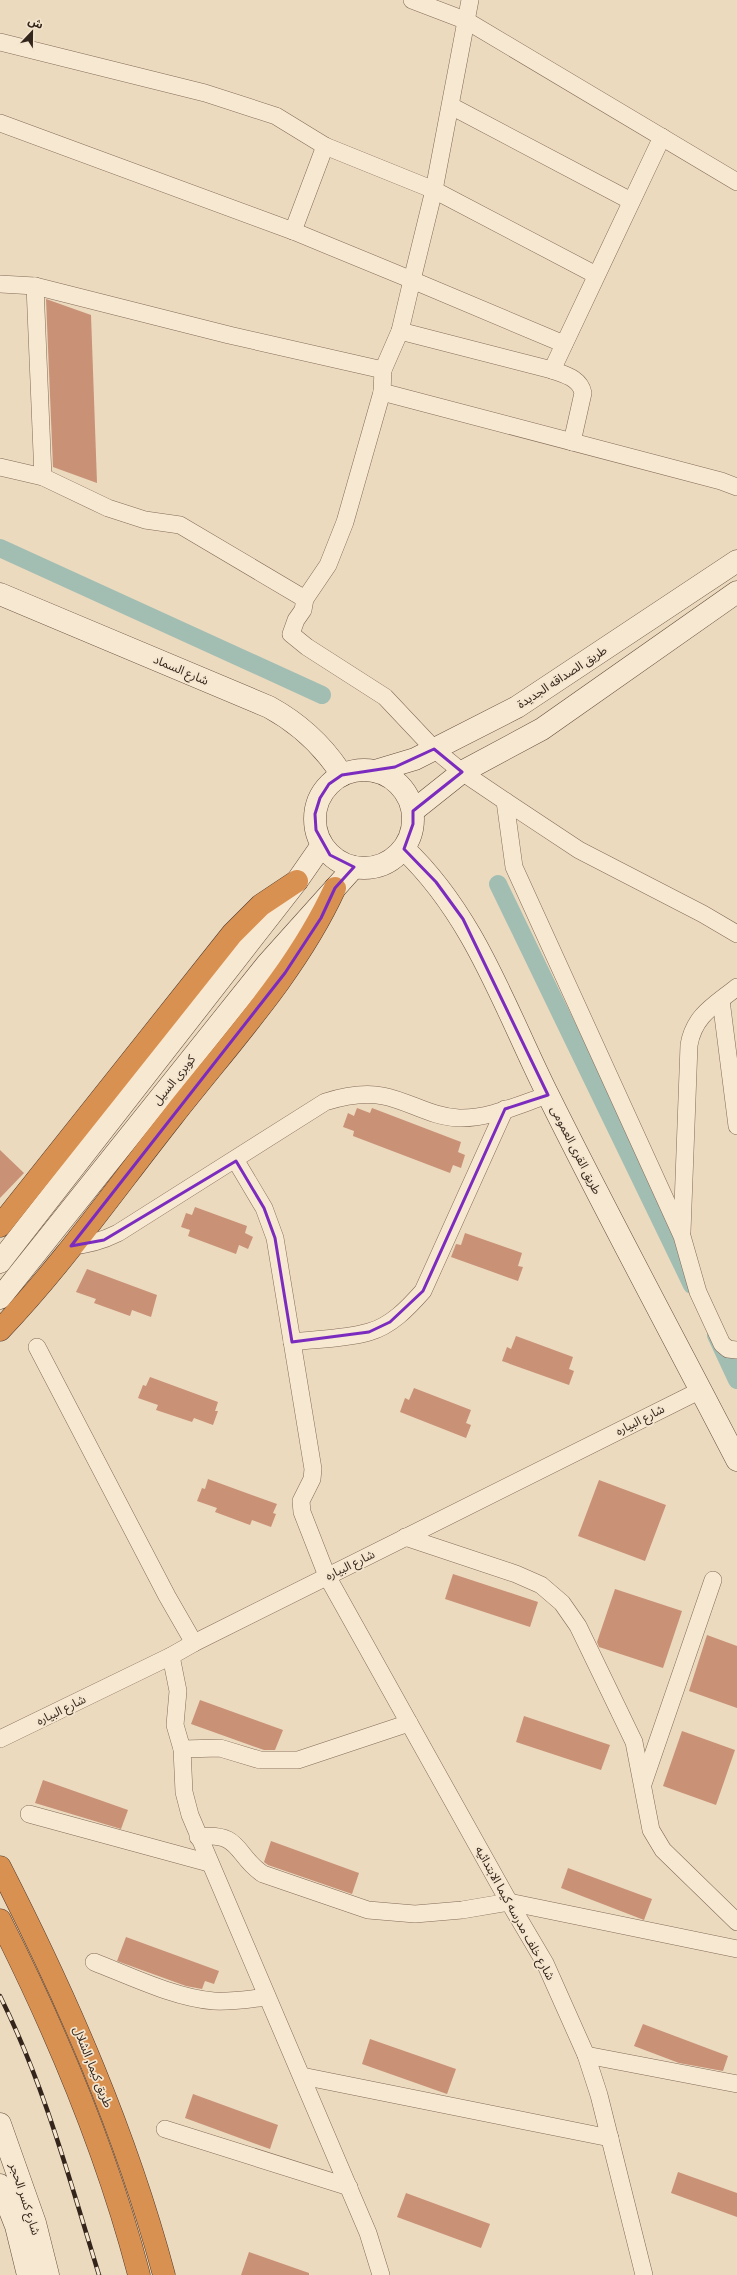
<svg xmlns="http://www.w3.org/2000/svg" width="737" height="2275" viewBox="0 0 737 2275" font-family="Merriweather,'Noto Sans Arabic',serif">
<rect width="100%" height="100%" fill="#ecdabf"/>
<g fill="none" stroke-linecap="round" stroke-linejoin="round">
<g stroke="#a2beb3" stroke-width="18">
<path d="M0,548L322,695"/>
<path d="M498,884L692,1285"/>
<path d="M716,1335L737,1380"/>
</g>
</g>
<g fill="#c99176">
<path d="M46,299L91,315L97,483L53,467Z"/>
<path d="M357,1108L370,1113L372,1108L461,1142L458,1152L465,1155L461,1168L453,1165L450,1173L353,1136L354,1131L343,1127L348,1113L354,1116Z"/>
<path d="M0,1150L24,1173L0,1198Z"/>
<path d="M195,1207L247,1226L245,1233L253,1237L248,1249L239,1245L236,1254L188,1236L190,1230L181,1227L186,1213L192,1215Z"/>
<path d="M465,1233L522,1253L518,1266L523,1267L518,1281L451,1257L456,1244L461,1245Z"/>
<path d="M87,1269L157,1295L151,1317L132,1310L130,1316L94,1303L96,1299L76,1292Z"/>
<path d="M516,1336L573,1357L569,1369L574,1371L569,1385L502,1361L507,1347L511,1349Z"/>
<path d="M150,1377L218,1402L215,1411H218L213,1425L194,1418L192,1422L156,1410L158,1405L138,1398L143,1385L146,1386Z"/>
<path d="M414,1388L471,1410L466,1423L471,1425L466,1438L400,1412L405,1398L409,1400Z"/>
<path d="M208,1479L277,1504L273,1513L276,1514L271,1527L252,1520L250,1525L215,1512L217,1508L197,1501L202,1488L205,1489Z"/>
<path d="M599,1480L666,1505L645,1561L578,1536Z"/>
<path d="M453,1574L538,1602L530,1627L445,1599Z"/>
<path d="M615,1589L682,1611L663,1668L599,1647L597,1642Z"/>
<path d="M707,1635L737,1646V1708L689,1691Z"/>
<path d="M200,1700L283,1730L275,1750H264L191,1724Z"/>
<path d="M524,1716L610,1745L601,1770L516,1742Z"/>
<path d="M682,1731L735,1750L716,1805L663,1786Z"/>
<path d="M43,1780L128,1810L121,1829L35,1803Z"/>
<path d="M271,1841L359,1873L352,1894L268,1865L264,1862Z"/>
<path d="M568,1868L652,1899L644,1920L561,1888Z"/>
<path d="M126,1937L219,1971L214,1984L205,1981L202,1989L186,1986L117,1961Z"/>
<path d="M643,2024L728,2056L723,2071L679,2063L634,2046Z"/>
<path d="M370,2039L456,2069L447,2094L362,2064Z"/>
<path d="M193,2094L278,2125L270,2149L185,2118Z"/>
<path d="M678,2172L737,2193V2217L671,2193Z"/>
<path d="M406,2193L490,2224L481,2248L397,2217Z"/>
<path d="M249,2252L309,2273V2275H241Z"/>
</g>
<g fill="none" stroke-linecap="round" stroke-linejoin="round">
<defs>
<g id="street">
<path d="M412,0L467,21L737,182"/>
<path d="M0,42L205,93L276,116L325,146L434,190L596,275"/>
<path d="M451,106L631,201"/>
<path d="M0,123L293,231L412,280L434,190L470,0"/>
<path d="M293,231L325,146"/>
<path d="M0,284L35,286L229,335L383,370"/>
<path d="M35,286L43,477"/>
<path d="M400,331L552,370C565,375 580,378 583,393L572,442"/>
<path d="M564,344L412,280L400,331L383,370L382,392L345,522L328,565L305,599L303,610L296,620L291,634L307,647L385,697L434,749L462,772L505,801L579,850L703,914L737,934"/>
<path d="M552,370L662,137"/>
<path d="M382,392L721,481L737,487"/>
<path d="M0,467L43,477L108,508L145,520L180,525L305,599"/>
<path d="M505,801L514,867L682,1236L698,1292L722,1344L728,1349L737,1350"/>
<path d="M721,1000L737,1126"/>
<path d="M236,1161L264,1208L275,1238L313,1469L312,1479L301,1501L302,1512L327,1576L509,1902L545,1963L586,2055L599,2095L644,2275"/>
<path d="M682,1232L689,1045C694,1015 715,1005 737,987"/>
<path d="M71,1246C89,1245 102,1241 118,1233L325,1102C344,1096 363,1092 383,1096C409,1101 431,1117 459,1118C489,1119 520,1104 548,1095"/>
<path d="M292,1342C317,1339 345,1339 369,1332C391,1326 408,1308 423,1291L505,1109"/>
<path d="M37,1347L167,1596L194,1643"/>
<path d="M405,1537L516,1574L541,1585L562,1603L578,1626L634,1742L651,1830L663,1850L737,1922"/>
<path d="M171,1656L178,1691L175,1725L182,1749L184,1792L190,1815L368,2233L381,2275"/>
<path d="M0,1739L171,1656L194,1643L701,1390"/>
<path d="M182,1749L220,1748L260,1760H298L409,1723"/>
<path d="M643,1784L713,1580"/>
<path d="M29,1814L209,1863"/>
<path d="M198,1837C242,1831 235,1856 263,1874L368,1910L415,1914L462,1910L509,1902L737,1949"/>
<path d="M94,1962C130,1976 175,1998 214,2001C232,2002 249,1999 267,1997"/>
<path d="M586,2055L737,2084"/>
<path d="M302,2076L610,2138"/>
<path d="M165,2129L349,2187"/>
</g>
<g id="secondary">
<path d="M0,594L269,707C300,724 323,745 342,775"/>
<circle cx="364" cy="819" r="49"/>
<path d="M375,771L415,759L517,707L737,561"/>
<path d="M413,811L462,772L542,729L737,592"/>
<path d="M404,849C475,916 505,1009 548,1095C609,1218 674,1338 737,1460"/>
<path d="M0,1262L297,881L322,845"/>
<path d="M0,1298L267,964L354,867"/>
<path d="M0,2124L35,2223L48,2275"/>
<path d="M0,2185L16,2226L28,2275"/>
</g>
<g id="highway">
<path d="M0,1226L232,934L261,905L297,881"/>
<path d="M0,1330C63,1264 116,1188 173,1116C230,1043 296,973 335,888"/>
<path d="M0,1867C67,1998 126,2133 164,2275"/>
<path d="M0,1920C57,2033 107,2152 139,2275"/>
</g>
</defs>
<use href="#street" stroke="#846b58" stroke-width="18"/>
<use href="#secondary" stroke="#654d3c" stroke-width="23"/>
<use href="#highway" stroke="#513a2d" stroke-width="23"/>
<use href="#street" stroke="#f7e8d2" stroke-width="17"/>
<use href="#secondary" stroke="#f7e8d2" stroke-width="22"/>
<use href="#highway" stroke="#d99151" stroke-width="22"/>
<defs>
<path id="rail" d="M0,1996C44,2084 70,2181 99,2275"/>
</defs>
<use href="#rail" stroke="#34251c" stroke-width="4.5"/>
<use href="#rail" stroke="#f4e5ce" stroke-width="3" stroke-dasharray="9" stroke-linecap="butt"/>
</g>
<path fill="none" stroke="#7b2cbf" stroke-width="3" stroke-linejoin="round" d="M434,749L462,772L413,811V824L404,849L436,882L463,919L548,1095L505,1109L423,1291L390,1322L369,1332L292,1342L275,1238L264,1208L236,1161L104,1240L71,1246L285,973L321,918L335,888L354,867L330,855L316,830L315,814L320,798L329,784L342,775L395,767Z"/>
<g text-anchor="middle" stroke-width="3.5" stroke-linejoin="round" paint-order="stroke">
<g font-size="12" fill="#34251c" stroke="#f4e5ce">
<text transform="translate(181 670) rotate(23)" y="4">شارع السماد</text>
<text transform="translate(562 677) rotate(-33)" y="4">طريق الصداقه الجديدة</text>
<text transform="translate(174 1080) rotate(-51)" y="4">كوبرى السيل</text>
<text transform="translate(576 1150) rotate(63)" y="4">طريق القرى العمومى</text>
<text transform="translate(640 1420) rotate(-27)" y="4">شارع البياره</text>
<text transform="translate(350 1565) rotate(-26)" y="4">شارع البياره</text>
<text transform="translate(61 1710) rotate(-26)" y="4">شارع البياره</text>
<text transform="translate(515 1913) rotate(61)" y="4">شارع خلف مدرسه كيما الابتدائيه</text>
<text transform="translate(93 2067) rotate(68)" y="4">طريق كيما, الشلال</text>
<text transform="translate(25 2199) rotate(72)" y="4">شارع كسر الحجر</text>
</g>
</g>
<g transform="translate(32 32) rotate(22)" stroke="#f4e5ce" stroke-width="3" paint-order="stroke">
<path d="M0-3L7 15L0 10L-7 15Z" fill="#34251c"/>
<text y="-6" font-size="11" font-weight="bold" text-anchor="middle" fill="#34251c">ش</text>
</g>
</svg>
